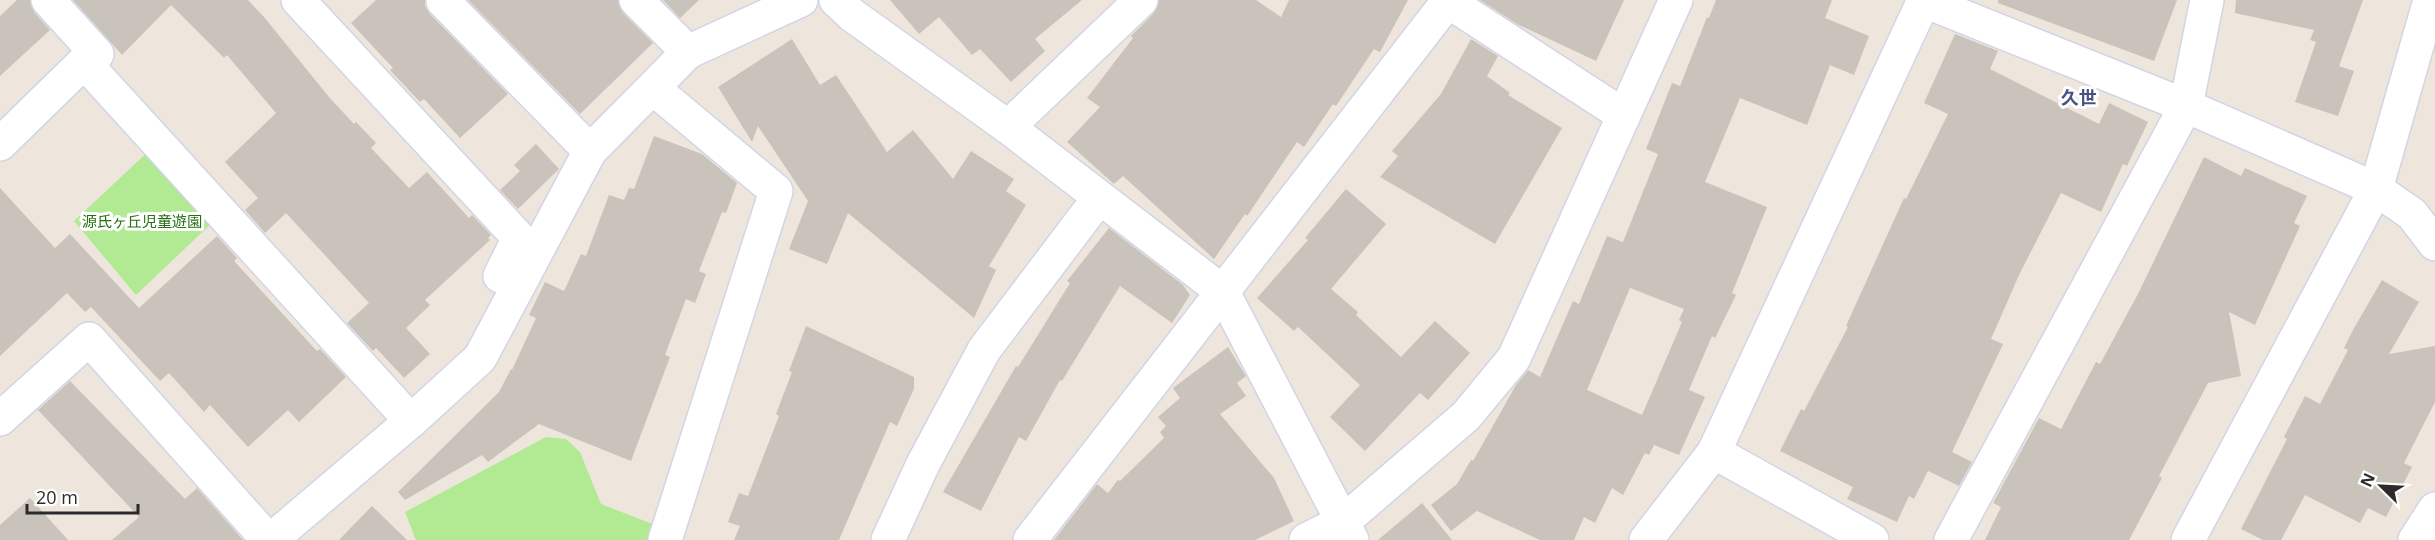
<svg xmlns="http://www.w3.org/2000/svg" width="2435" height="540" viewBox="0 0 2435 540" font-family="'Open Sans','Noto Sans JP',sans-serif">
<rect width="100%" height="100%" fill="#eee6dc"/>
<g fill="#b2e993">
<path d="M152,148L215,220L136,295L74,221Z"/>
<path d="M546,437L566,439L580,452L601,504L655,525L651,540H416L405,512Z"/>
</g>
<g fill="#c9c3bb" fill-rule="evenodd">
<path d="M17,0H30L34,12L50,30L0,76V16Z"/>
<path d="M73,0H248L264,17L329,97L354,124L356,122L376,143L371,148L409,188L427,172L469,218L472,215L491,235L488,238L490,240L425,300L430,305L406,328L430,354L404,378L376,348L373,351L347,323L369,303L286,213L265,233L245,210L258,198L225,162L276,113L227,55L224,58L171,5L122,55Z"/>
<path d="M376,0H425V6L430,14L508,94L460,138L424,99L420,102L390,70L393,68L351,23Z"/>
<path d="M468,0H618L623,13L653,43L580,114Z"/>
<path d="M663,0H699L680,18Z"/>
<path d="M890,0H1082L1035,39L1045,51L1011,82L980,49L972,55L939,17L919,34Z"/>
<path d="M1159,0H1256L1281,17L1289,0H1408L1380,52L1374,49L1336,106L1333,104L1304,147L1297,142L1247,216L1245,214L1214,259L1123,176L1114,184L1067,142L1100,107L1087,98L1133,38L1131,36L1154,13Z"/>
<path d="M1480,0H1624L1596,61L1517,24Z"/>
<path d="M1716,0H1832L1825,18L1869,36L1854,75L1830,65L1807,125L1740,98L1705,182L1767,207L1732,293L1736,295L1715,338L1712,336L1689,390L1705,397L1679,455L1654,445L1649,455L1645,453L1623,495L1612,488L1595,523L1584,517L1574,540H1540L1477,511L1451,531L1431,505L1457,484L1471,460L1473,461L1516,385L1528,370L1540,377L1573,301L1579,304L1607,236L1623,242L1658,154L1646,149L1672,83L1680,86L1707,17L1709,18ZM1630,288L1684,309L1679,320L1682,322L1642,415L1587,390Z"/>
<path d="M1998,0H2177L2154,61L1998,3Z"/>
<path d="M2236,0H2363L2339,66L2354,71L2338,116L2295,102L2316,42L2310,40L2314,30L2235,13Z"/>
<path d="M1955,34L1998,51L1990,69L2099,124L2109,103L2148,122L2127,166L2123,164L2101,212L2061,193L2019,275L1991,339L2003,344L1952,452L1972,462L1959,486L1928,471L1914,499L1909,496L1897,522L1847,499L1853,487L1780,451L1801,409L1804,411L1848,327L1846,326L1904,198L1906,199L1948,114L1924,103Z"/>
<path d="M792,39L820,85L836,75L887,152L913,130L953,179L971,151L1014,179L1006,191L1026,205L989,266L996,270L974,318L848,213L827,264L789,249L808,201L758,126L752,142L718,87Z"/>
<path d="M1471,39L1498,56L1487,76L1510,93L1508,95L1562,128L1495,244L1380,177L1398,156L1392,151L1441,94Z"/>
<path d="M654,136L702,154L737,183L726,213L722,212L699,271L706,274L695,303L686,299L665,355L670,357L631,461L539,424L488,462L482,455L405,500L398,492L499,392L511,369L512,370L536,318L529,315L545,282L564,291L581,254L586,256L609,195L624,200L629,188L634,189Z"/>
<path d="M536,144L559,169L518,209L500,190L520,171L514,165Z"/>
<path d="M2204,157L2241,176L2245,168L2307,196L2294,223L2300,226L2255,325L2229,312L2241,376L2208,383L2159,476L2162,478L2129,540H1985L2001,507L1993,503L2039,418L2061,429L2096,362L2100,364L2139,292Z"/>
<path d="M0,188L55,248L70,234L139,308L217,236L237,258L234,261L317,351L320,349L346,377L299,422L288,410L248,447L210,405L204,412L169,373L160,381L91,307L85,312L67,293L0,356Z"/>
<path d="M1346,189L1386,224L1331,289L1358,312L1356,315L1401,357L1435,321L1470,353L1428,400L1420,393L1365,451L1330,417L1360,385L1298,327L1294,331L1257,298L1308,240L1305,238Z"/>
<path d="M1109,228L1183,285L1190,295L1172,323L1120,286L1062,381L1060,380L1026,441L1019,437L981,511L943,492L1016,366L1018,367L1070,283L1067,281Z"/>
<path d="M2382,280L2419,302L2389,354L2435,346V402L2404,463L2412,467L2386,517L2368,508L2360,523L2305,495L2281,540H2263L2241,529L2287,439L2284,437L2305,396L2320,404L2348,350L2344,348L2354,328Z"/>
<path d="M806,326L914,377V389L897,426L890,422L839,540H734L740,526L728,522L739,493L748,496L779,416L776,414L792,372L789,371Z"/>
<path d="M1228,347L1246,376L1237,383L1246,396L1220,414L1274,478L1294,521L1255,540H1054L1097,484L1108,493L1118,480L1120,481L1164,438L1160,432L1166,426L1158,417L1180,398L1173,388Z"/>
<path d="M70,381L185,499L197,488L243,540H112L139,517L38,410Z"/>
<path d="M30,498L68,540H0V525Z"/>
<path d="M1422,503L1452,540H1378Z"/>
<path d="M372,506L407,540H339Z"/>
</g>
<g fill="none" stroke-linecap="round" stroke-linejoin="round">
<defs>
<g id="minor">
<path d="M48,0L97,54L84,62L411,421"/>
<path d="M298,0L519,238L500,276"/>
<path d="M636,0L688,52"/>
<path d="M836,0L852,15L1008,127L1223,292L1352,540"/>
<path d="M1446,0L1623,115"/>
<path d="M1922,0L2186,106L2376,189L2412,214L2435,244"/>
<path d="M443,1L590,151"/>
<path d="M654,89L776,191L665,540"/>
<path d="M1008,127L1141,0"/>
<path d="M0,144L84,62"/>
<path d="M0,419L89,339L268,540"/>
<path d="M1714,452L1872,540"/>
<path d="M271,540L411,421L480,358L590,151L688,52L801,0"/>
<path d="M888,540L923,464L984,350L1099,198"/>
<path d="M1030,540L1449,0"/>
<path d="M1306,540L1344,521L1466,416L1514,358L1676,0"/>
<path d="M1646,540L1714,452L1924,0"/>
<path d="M1951,540L2186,106L2207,0"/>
<path d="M2188,540L2376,189L2430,0"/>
<path d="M2415,540L2435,509"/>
</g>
</defs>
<use href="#minor" stroke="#d1d5e5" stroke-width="36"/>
<use href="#minor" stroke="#fff" stroke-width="33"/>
</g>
<g text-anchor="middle" stroke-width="6" stroke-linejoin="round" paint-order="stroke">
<g font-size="15" fill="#286f14" stroke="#fff">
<text x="142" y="227">源氏ヶ丘児童遊園</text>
</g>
<g font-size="18" font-weight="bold" fill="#475280" stroke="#fff">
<text x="2079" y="104">久世</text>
</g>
</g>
<g transform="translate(2381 486) rotate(294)" stroke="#ffffff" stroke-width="4.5" paint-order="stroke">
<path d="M0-4.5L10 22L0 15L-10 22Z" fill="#2b2b2b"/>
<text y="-9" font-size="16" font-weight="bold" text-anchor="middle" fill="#2b2b2b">N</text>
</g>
<path d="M27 504v9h111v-9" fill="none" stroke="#2b2b2b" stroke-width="3"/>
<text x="36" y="504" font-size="18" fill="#2b2b2b" stroke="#ffffff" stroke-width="4.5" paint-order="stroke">20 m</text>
</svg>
